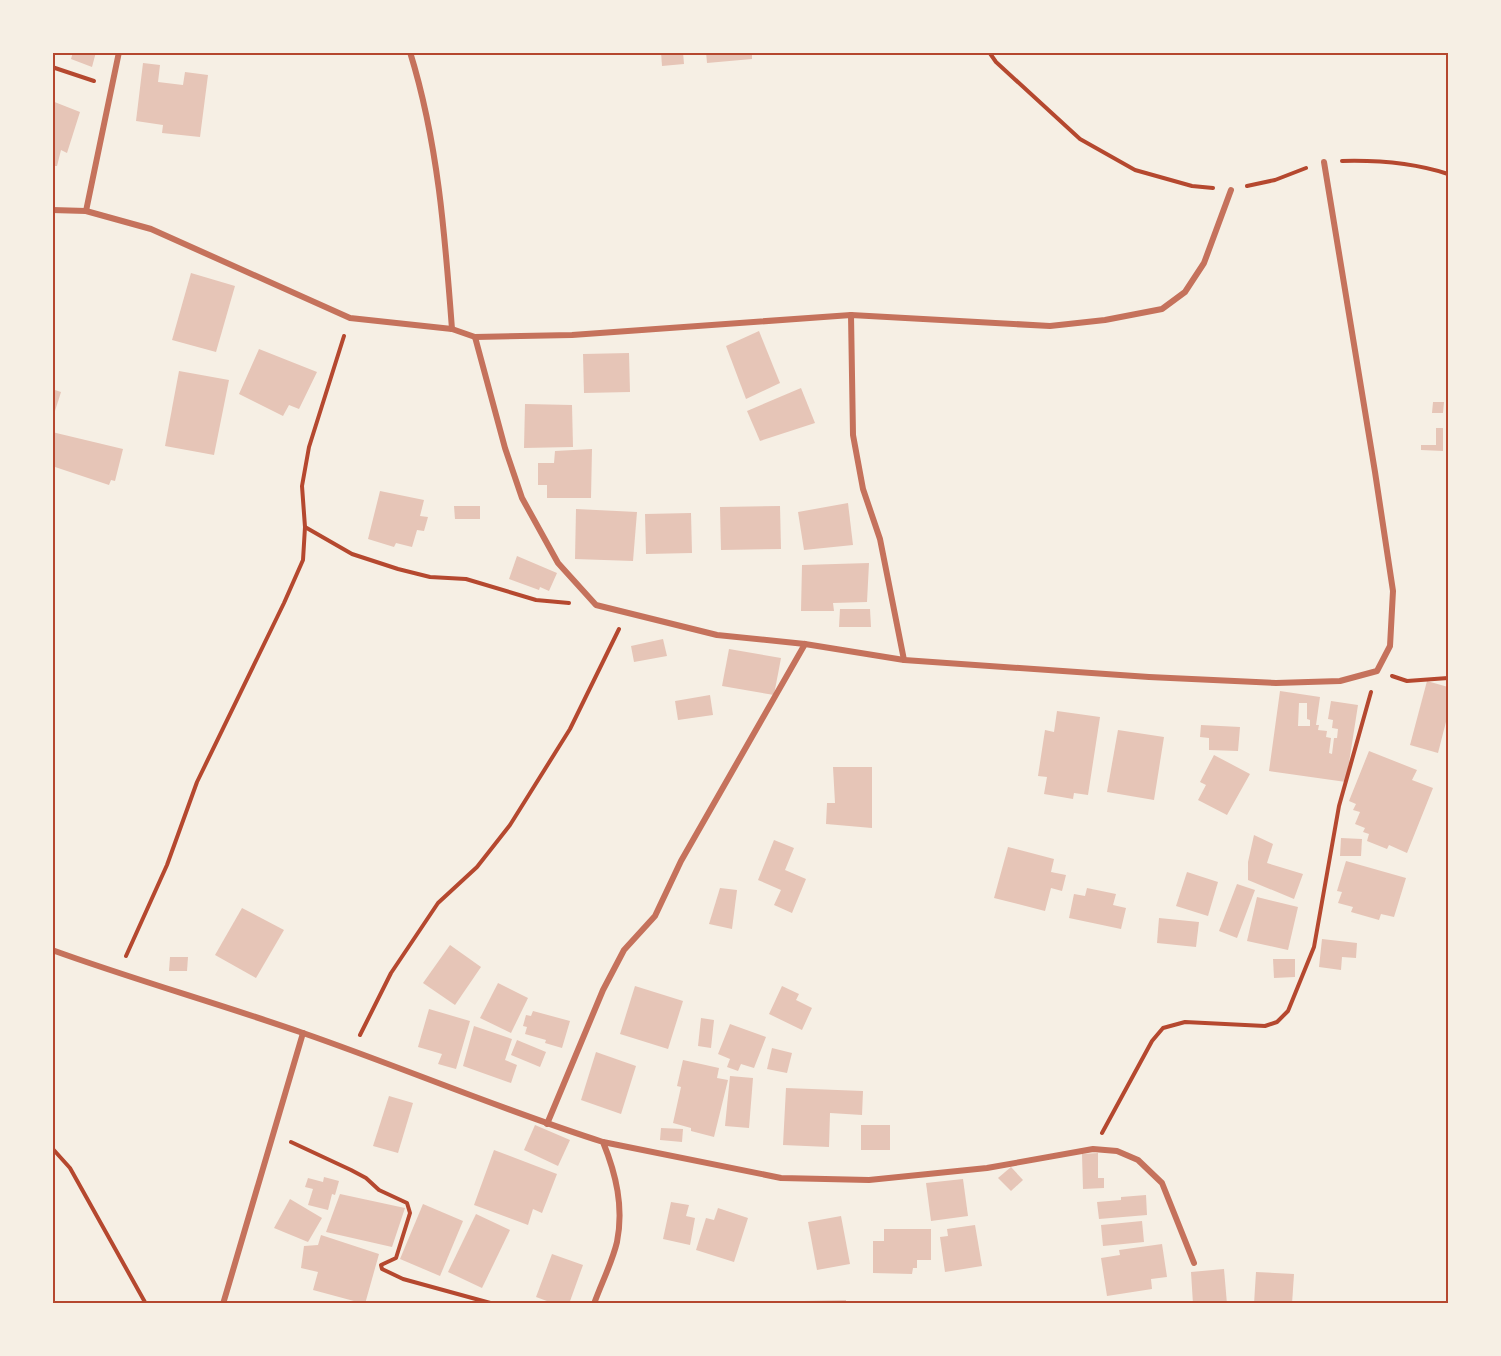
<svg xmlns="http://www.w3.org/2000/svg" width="1501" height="1356" viewBox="0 0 1501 1356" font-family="'Work Sans',sans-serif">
<rect width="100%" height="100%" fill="#f6efe4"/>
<g fill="#e6c5b7" fill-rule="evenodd">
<path d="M73,52H96L92,67L71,59Z"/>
<path d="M661,52H683L684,64L662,66Z"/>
<path d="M706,52H752V59L707,63Z"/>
<path d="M143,63L160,65L158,82L183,85L185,72L208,75L200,137L162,133L163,125L136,121Z"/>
<path d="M52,101L80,112L67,153L61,150L57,166H52Z"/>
<path d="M191,273L235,286L216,352L172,340Z"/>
<path d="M759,331L780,383L746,399L726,346Z"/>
<path d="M259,349L317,372L299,409L289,405L283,416L239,394Z"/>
<path d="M629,353L630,392L584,393L583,354Z"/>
<path d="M179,371L229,380L214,455L165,446Z"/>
<path d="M801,388L815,423L760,441L747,411Z"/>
<path d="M52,389L61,392L55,411H52Z"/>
<path d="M1433,402H1444L1443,413H1432Z"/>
<path d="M525,404L572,405L573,447L524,448Z"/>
<path d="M1436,428H1443V451L1421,450V445H1436Z"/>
<path d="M52,432L123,449L115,481L111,480L109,485L52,466Z"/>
<path d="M592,449L591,498H547V485H538V463H554L555,451Z"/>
<path d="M380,491L424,500L420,516L428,517L424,531L417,530L412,547L396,543L394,547L368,539Z"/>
<path d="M848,503L853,545L804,550L798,512Z"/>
<path d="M454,506H480V519H455Z"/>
<path d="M780,506L781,549L721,550L720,507Z"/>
<path d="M576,509L637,512L633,561L575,559Z"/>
<path d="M691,513L692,553L646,554L645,514Z"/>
<path d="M517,556L557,573L549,591L540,587L539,590L509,579Z"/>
<path d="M869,563L867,602L833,603L834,611H801L802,565Z"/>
<path d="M840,609H870L871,627H839Z"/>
<path d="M663,639L667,656L634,662L631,646Z"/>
<path d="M729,649L781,658L774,695L722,686Z"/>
<path d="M1427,681L1448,687V714L1438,753L1410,745Z"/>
<path d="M1280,691L1320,697L1316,725H1319L1318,730L1327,731L1326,737L1331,738L1329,753L1332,754L1334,738H1337L1338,729L1332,728L1333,720L1328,719L1331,701L1358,705L1346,782L1269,771ZM1299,703H1307V719L1310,720V726H1298Z"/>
<path d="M710,695L713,715L678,720L675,701Z"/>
<path d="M1057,711L1100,717L1088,795L1074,793L1073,799L1044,794L1047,777L1038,776L1045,730L1054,732Z"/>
<path d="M1201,725L1240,727L1238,751L1209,750V738L1200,737Z"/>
<path d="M1118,730L1164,737L1154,800L1107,792Z"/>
<path d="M1369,751L1417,770L1412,780L1433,788L1407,853L1389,845L1387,849L1367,841L1369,834L1363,832L1365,828L1355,824L1360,812L1353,810L1356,804L1349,801Z"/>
<path d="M1214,755L1250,774L1227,815L1198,800L1206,785L1200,782Z"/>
<path d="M833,767H872V828L826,824L827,803H835Z"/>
<path d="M1254,835L1273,844L1267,863L1303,874L1294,899L1248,880V862Z"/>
<path d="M1341,838L1362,839L1361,856H1340Z"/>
<path d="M774,840L794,848L785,870L806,879L792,913L774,905L781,890L758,880Z"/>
<path d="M1008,847L1054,859L1051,872L1066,875L1062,891L1051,888L1045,911L994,898Z"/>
<path d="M1346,861L1406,878L1394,917L1381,914L1379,920L1351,912L1353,907L1338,903L1342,892L1337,891Z"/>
<path d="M1187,872L1218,882L1208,916L1176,906Z"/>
<path d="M1237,884L1255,890L1237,938L1219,931Z"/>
<path d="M720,888L737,890L732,929L709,924Z"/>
<path d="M1087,888L1116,894L1113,905L1126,908L1121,929L1069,918L1074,894L1085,896Z"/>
<path d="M1257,897L1298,907L1288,950L1247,941Z"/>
<path d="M242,908L284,930L256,978L215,955Z"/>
<path d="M1159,918L1199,922L1196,947L1157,943Z"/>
<path d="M1322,939L1357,943L1356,958L1342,957L1341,970L1319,967Z"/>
<path d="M450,945L481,967L455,1005L423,983Z"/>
<path d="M170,957H188L187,971H169Z"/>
<path d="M1273,959H1295V977L1274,978Z"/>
<path d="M498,983L528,998L511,1033L480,1018Z"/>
<path d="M635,986L683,1001L668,1049L620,1034Z"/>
<path d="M782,986L799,994L796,1000L812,1008L802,1030L769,1014Z"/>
<path d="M429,1009L470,1021L456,1069L438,1064L442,1054L418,1047Z"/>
<path d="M533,1011L570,1021L562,1048L545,1043L546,1040L525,1034L527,1027L523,1026L526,1015L531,1016Z"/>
<path d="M701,1018L714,1020L711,1048L698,1046Z"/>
<path d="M730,1024L766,1037L754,1068L741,1064L738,1071L727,1067L730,1059L718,1054Z"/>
<path d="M474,1026L512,1039L505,1060L517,1065L511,1083L463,1066Z"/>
<path d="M517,1040L546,1052L540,1067L511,1055Z"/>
<path d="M772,1048L792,1053L787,1073L767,1069Z"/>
<path d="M596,1052L636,1066L621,1114L581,1100Z"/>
<path d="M683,1060L719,1068L717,1078L728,1080L714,1137L691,1131V1128L673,1123L681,1087L677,1086Z"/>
<path d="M730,1076L753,1078L749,1128L725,1126Z"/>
<path d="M786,1088L863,1091L862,1115L830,1113L829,1147L783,1145Z"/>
<path d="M389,1096L413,1103L398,1153L373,1146Z"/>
<path d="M535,1125L570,1140L558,1166L524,1150Z"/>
<rect x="861" y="1125" width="29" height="25"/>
<path d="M661,1128L683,1129L682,1142L660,1140Z"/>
<path d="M494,1150L557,1174L542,1213L533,1209L528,1225L474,1205Z"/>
<path d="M1098,1153V1178H1104V1188L1083,1189L1082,1154Z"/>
<path d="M1011,1167L1023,1180L1011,1191L998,1178Z"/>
<path d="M324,1177L339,1181L335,1195L332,1194L328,1210L308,1205L313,1189L305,1187L308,1178L323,1182Z"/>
<path d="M963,1179L968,1216L931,1221L926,1183Z"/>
<path d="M340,1194L405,1208L392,1247L326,1232Z"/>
<path d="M1146,1195L1147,1215L1099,1219L1097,1202L1121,1200V1197Z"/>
<path d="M290,1199L322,1218L308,1242L274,1228Z"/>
<path d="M671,1202L689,1205L686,1216L695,1218L690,1245L663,1239Z"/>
<path d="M423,1204L463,1221L440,1276L400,1259Z"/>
<path d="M718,1208L748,1218L734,1262L696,1250L706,1218L714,1220Z"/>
<path d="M476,1214L510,1230L482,1288L448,1272Z"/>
<path d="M841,1216L850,1264L817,1270L808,1222Z"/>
<path d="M1142,1221L1144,1242L1103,1246L1101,1225Z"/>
<path d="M975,1225L982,1266L945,1272L940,1237L948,1236L947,1229Z"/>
<path d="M884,1229H931V1260H917V1268H913L912,1274L873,1273V1241H884Z"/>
<path d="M321,1235L379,1254L365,1304L313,1290L318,1272L301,1268L304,1246L318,1245Z"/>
<path d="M1162,1244L1167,1277L1151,1279L1152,1289L1107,1296L1101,1258L1120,1255L1119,1250Z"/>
<path d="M552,1254L583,1265L569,1304H555L536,1297Z"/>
<path d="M1224,1269L1227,1304H1193L1191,1272Z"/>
<path d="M1256,1272L1294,1274L1292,1304H1254Z"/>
<path d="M846,1300V1304H804V1301Z"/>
</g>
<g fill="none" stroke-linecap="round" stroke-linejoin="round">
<g stroke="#b5482f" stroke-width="4">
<path d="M989,52L996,62L1080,139L1135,170L1192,186L1213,188"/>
<path d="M52,67L94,81"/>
<path d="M1342,161C1379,160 1414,163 1448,174"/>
<path d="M1247,186L1275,180L1306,168"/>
<path d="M305,527L352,554L398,569L430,577L466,579L536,600L569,603"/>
<path d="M1392,676L1407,681L1448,678"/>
<path d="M126,956L167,865L197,782L284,603L303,560L305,527L302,486L309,447L344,336"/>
<path d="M360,1035L391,973L438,903L477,867L510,825L570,729L619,629"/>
<path d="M1102,1133L1152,1041L1163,1028L1185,1022L1265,1026L1277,1022L1288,1011L1314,947L1339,806L1371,692"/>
<path d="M291,1142L351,1170L366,1178L379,1190L407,1203L410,1213L396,1258L381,1265L382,1269L403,1279L494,1304"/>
<path d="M52,1148L70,1168L146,1304"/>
</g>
<g stroke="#c5725c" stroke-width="6">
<path d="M410,52C438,142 445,236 452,329"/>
<path d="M52,210L86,211L151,229L350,318L452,329L475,337L572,335L851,315L1050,326L1105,320L1162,309L1185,292L1204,263L1231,190"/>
<path d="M86,211L119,52"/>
<path d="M851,315L853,435L863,489L880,539L904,660"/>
<path d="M475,337L505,448L522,498L558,563L596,605L717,635L805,644L904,660L1149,677L1276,683L1340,681L1377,671L1390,646L1393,591L1375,472L1324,162"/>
<path d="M52,950C135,980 220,1004 303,1033C404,1068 502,1110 603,1142C616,1174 624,1207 617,1242C612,1263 601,1284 594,1304"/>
<path d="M547,1124L603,990L624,950L655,916L681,861L805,644"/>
<path d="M603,1142L781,1178L869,1180L987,1168L1093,1149L1117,1151L1138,1160L1162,1183L1194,1263"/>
<path d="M223,1304L303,1033"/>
</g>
</g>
<rect width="1501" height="1356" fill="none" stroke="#f6efe4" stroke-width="108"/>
<rect x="54" y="54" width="1393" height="1248" fill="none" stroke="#b5482f" stroke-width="2"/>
</svg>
